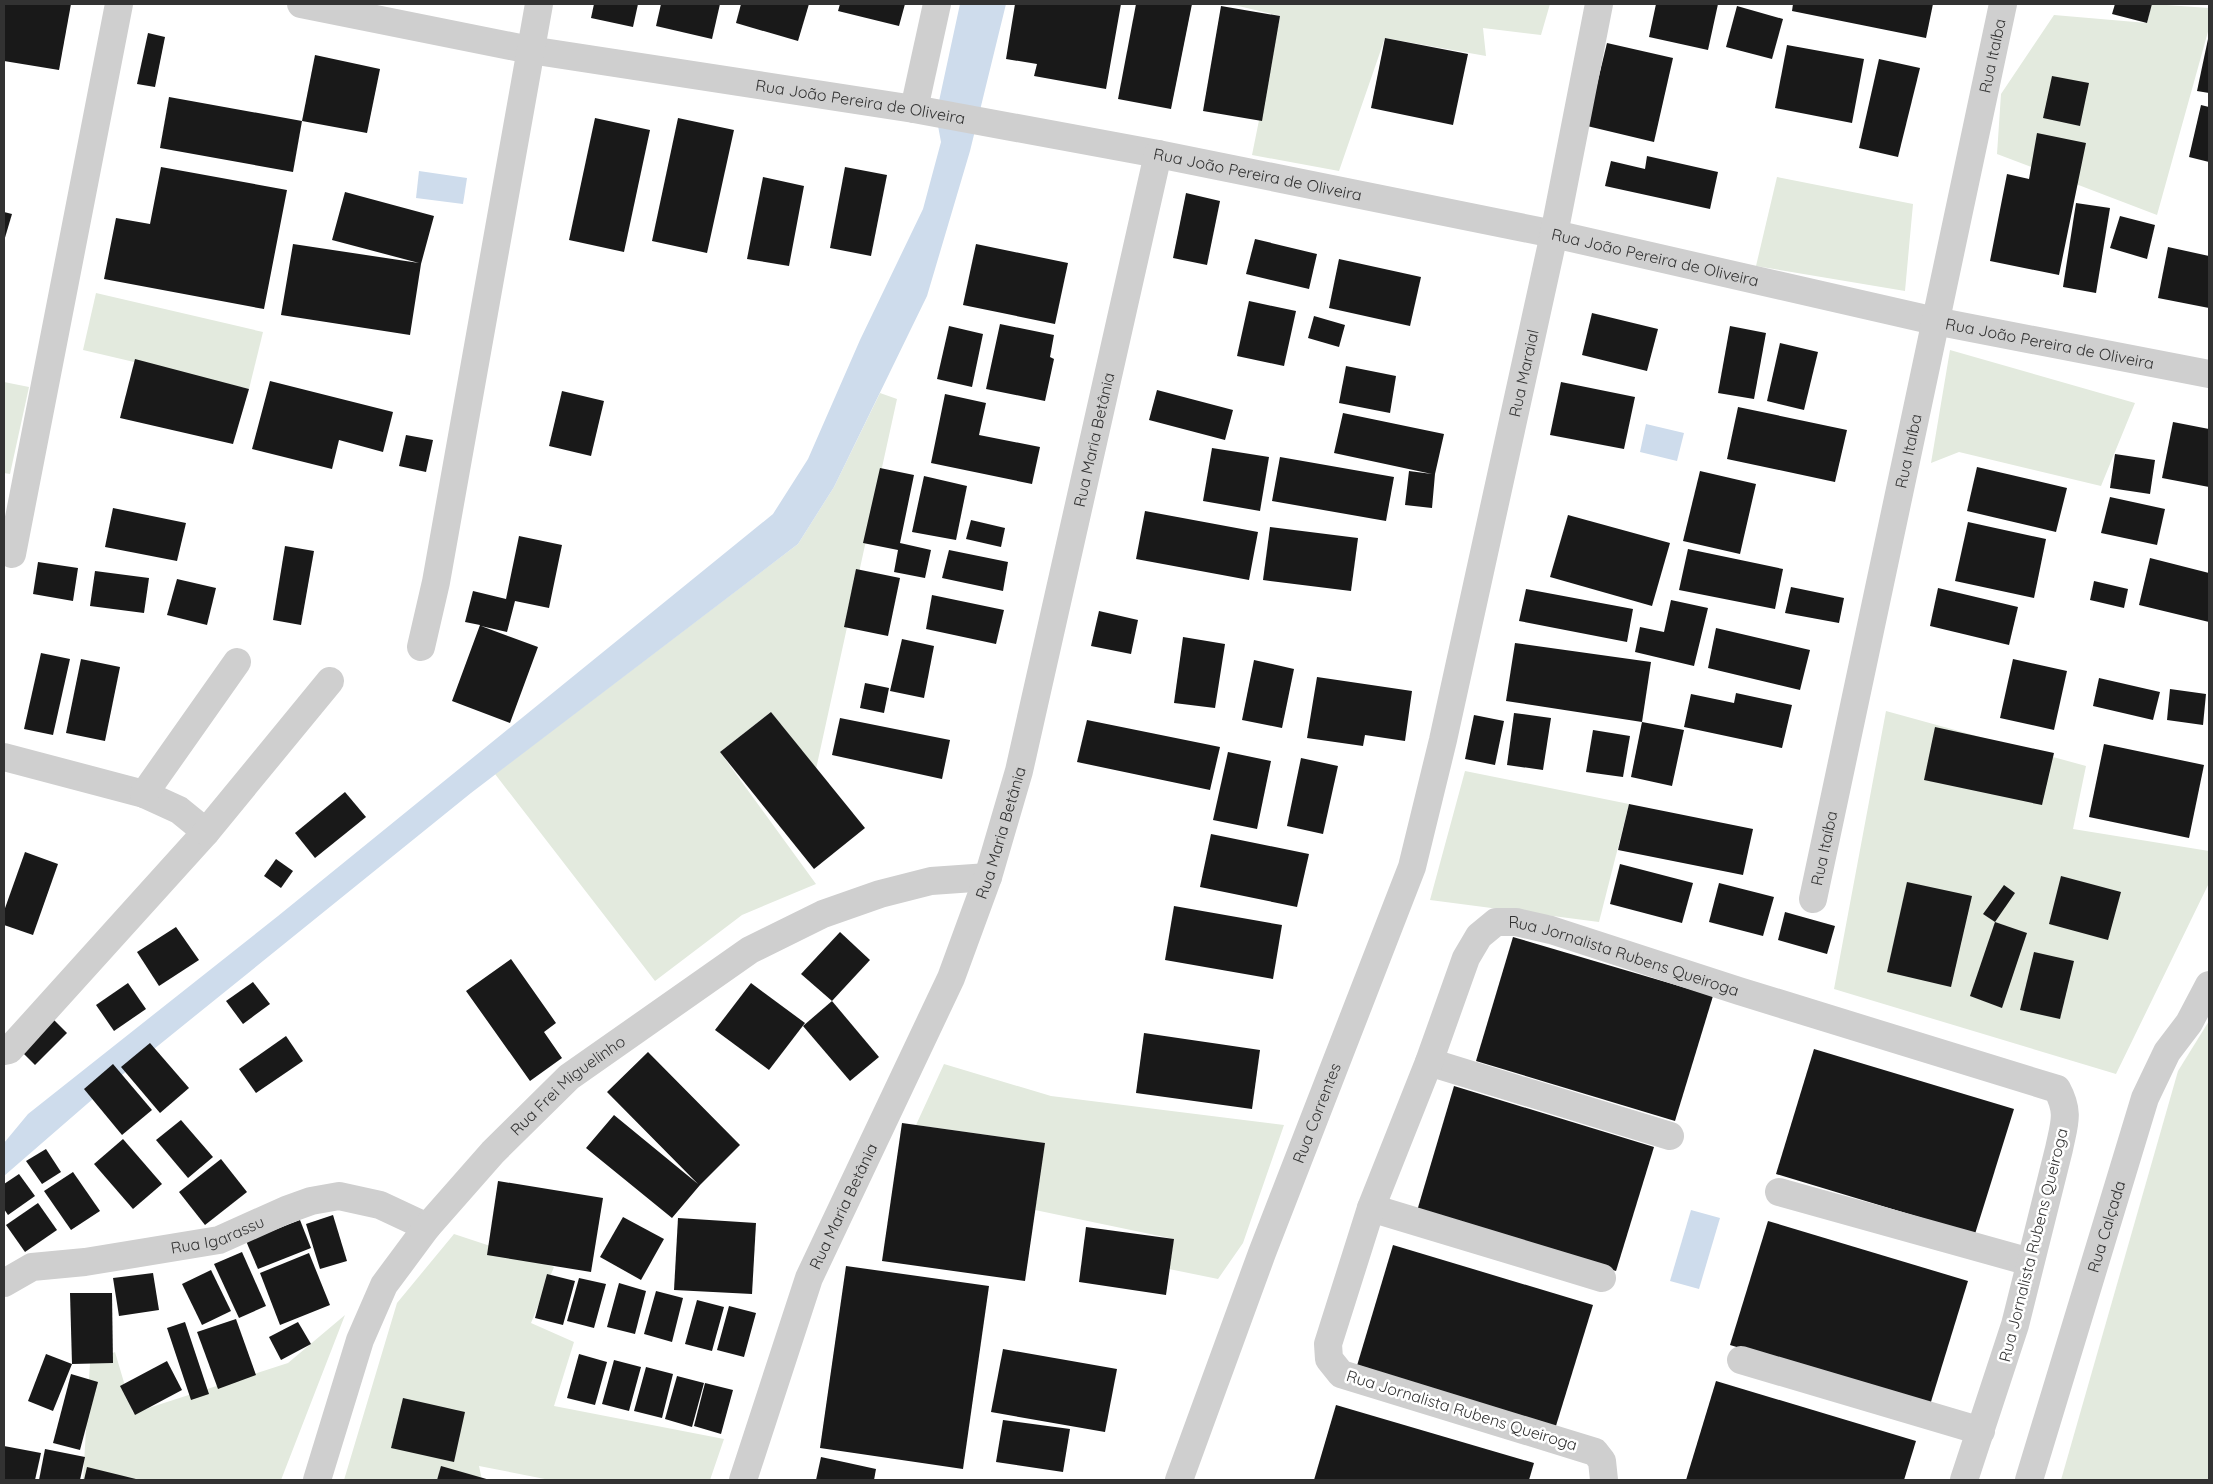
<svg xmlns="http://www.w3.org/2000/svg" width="2213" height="1484" viewBox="0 0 2213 1484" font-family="Quicksand,sans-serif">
<rect width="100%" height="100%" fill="#fff"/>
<g fill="#e3eade">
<path d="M1230,4H1550L1541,35L1483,28L1486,56L1385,38L1339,171L1252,155L1280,16Z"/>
<path d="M2152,4L2209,8V28L2157,215L1997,154L2001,94L2054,15L2147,23Z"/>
<path d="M1777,177L1913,204L1905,291L1756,266Z"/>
<path d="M96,293L263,332L249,389L83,350Z"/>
<path d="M1950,350L2135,403L2101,486L1959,452L1931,463Z"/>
<path d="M4,382L29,387L10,474L4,473Z"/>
<path d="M880,393L897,399L816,769L771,712L720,752L816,884L742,915L655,981L495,774L798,544L834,487Z"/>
<path d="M1886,711L2086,766L2073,829L2209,851V883L2116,1074L1834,989Z"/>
<path d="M1465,771L1629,804L1599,922L1430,900Z"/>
<path d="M2209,1021V1480H2061L2178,1071Z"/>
<path d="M944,1064L1051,1096L1284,1125L1243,1243L1218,1279L1169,1269L1174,1239L1035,1210L1044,1143L916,1125Z"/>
<path d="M454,1234L554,1267L531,1323L574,1342L554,1406L724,1439L710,1480H550L479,1466L482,1480H344L397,1303Z"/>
<path d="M345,1315L281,1480H83L90,1363L115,1352L133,1413L288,1363Z"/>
</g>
<g fill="#cedcec">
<path d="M960,4H1006L970,151L927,296L834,487L798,544L471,793L102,1091L4,1176V1143L28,1114L278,916L773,514L808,459L860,340L923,209L941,142L936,115Z"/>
<path d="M419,171L467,178L463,204L416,198Z"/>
<path d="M1646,424L1684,433L1677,461L1640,452Z"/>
<path d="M1691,1210L1720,1218L1699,1289L1670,1281Z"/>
</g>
<g fill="#191919">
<path d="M4,4H71L59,70L4,61Z"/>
<path d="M594,4H638L633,27L591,18Z"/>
<path d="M661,4H720L712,39L656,26Z"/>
<path d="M741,4H809L798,41L736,23Z"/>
<path d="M840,4H905L899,26L838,11Z"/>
<path d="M1015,4H1121L1106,89L1034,76L1037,64L1006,59Z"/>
<path d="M1136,4H1192L1171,109L1118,99Z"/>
<path d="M1656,4H1718L1708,50L1649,37Z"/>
<path d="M1793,4H1933L1926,38L1792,11Z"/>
<path d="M2115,4H2152L2147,23L2112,14Z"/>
<path d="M1221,6L1280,16L1262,121L1203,111Z"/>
<path d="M1737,6L1783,19L1772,59L1726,47Z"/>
<path d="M148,33L165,37L155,87L137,84Z"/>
<path d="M1385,38L1468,54L1453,125L1371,108Z"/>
<path d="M2208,39H2209V93L2197,91Z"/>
<path d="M1607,43L1673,58L1654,142L1587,126Z"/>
<path d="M1787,45L1864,59L1852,123L1775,108Z"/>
<path d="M315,55L380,69L367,133L302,121Z"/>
<path d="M1879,59L1920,68L1898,157L1859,148Z"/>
<path d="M2052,76L2089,83L2080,126L2043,118Z"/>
<path d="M169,97L302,121L293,172L160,148Z"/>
<path d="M2201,105L2209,107V162L2189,157Z"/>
<path d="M595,118L650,130L624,252L569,240Z"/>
<path d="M678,118L734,130L707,253L652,241Z"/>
<path d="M2037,133L2086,143L2059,275L1990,261L2007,174L2029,179Z"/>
<path d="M1647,156L1718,172L1710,209L1605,186L1611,161L1645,169Z"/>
<path d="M161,167L287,190L264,309L104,279L116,218L150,224Z"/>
<path d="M845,167L887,175L871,256L830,248Z"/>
<path d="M763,177L804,186L789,266L747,259Z"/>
<path d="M345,192L434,216L421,264L410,335L281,315L293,244L419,263L332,240Z"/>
<path d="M1186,193L1220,201L1207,265L1173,258Z"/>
<path d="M2076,203L2110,208L2096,293L2063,287Z"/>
<path d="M4,212L12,214L4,241Z"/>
<path d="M2120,216L2155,225L2147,259L2110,248Z"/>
<path d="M1255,239L1317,254L1309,289L1246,274Z"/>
<path d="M976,244L1068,263L1055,324L963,305Z"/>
<path d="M2168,247L2209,256V308L2158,298Z"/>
<path d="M1339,259L1421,277L1410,326L1329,308Z"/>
<path d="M1249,301L1296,311L1284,366L1237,356Z"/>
<path d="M1592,313L1658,329L1647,371L1582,355Z"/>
<path d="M1314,316L1345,325L1339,347L1308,338Z"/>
<path d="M1000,324L1054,335L1050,357L1054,359L1045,401L986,389Z"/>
<path d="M949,326L983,334L972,387L937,379Z"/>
<path d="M1730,326L1766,333L1754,399L1718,393Z"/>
<path d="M1780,343L1818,352L1804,410L1767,401Z"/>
<path d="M135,359L249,389L233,444L120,418Z"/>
<path d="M1346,366L1396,376L1390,413L1339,403Z"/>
<path d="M270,381L393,412L383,452L339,440L332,469L252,449Z"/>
<path d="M1561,382L1635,397L1624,449L1550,435Z"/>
<path d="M1157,390L1233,410L1225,440L1149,420Z"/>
<path d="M562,391L604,401L591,456L549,446Z"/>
<path d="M945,394L986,403L979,435L1040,447L1032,484L931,463Z"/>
<path d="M1738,407L1847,430L1835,482L1727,459Z"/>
<path d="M1343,413L1444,434L1435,474L1432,508L1405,505L1409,471L1432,474L1334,453Z"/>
<path d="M2173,422L2209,429V487L2162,478Z"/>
<path d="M406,435L433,440L426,472L399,466Z"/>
<path d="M1212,448L1269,457L1260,511L1203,501Z"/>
<path d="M2115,454L2155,460L2150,494L2110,488Z"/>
<path d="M1280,457L1394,477L1386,521L1272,501Z"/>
<path d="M1977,467L2067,488L2056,532L1967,511Z"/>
<path d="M880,468L914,475L900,543L931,550L925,578L894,572L898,550L863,543Z"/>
<path d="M1700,471L1756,484L1740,554L1683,541Z"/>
<path d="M924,476L967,486L956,540L912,532Z"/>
<path d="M2110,497L2165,509L2157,545L2101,533Z"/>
<path d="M113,508L186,523L177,561L105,547Z"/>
<path d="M1145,511L1258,532L1249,580L1136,559Z"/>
<path d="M1568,515L1670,543L1652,606L1550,577Z"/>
<path d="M971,520L1005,528L1001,547L966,539Z"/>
<path d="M1968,522L2046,539L2034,598L1955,581Z"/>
<path d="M1270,527L1358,538L1351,591L1263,580Z"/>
<path d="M519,536L562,545L549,608L515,601L507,632L481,626L538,647L510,723L452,701L480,625L465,622L473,591L506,599Z"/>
<path d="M285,546L314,551L301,625L273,620Z"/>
<path d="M1688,549L1783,569L1775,609L1679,590Z"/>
<path d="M949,550L1008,562L1003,591L942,578Z"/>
<path d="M2150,558L2209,573V622L2139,605Z"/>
<path d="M38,562L78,568L73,601L33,594Z"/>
<path d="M856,569L900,578L888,636L844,627Z"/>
<path d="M95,571L149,578L144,613L90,606Z"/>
<path d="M177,579L216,588L207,625L167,615Z"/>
<path d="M2094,581L2128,589L2124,608L2090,600Z"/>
<path d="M1791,587L1844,598L1839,623L1785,613Z"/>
<path d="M1938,588L2018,607L2009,645L1930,626Z"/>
<path d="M1526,589L1633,609L1627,642L1519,621Z"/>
<path d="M932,595L1004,610L996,644L926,629Z"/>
<path d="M1671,600L1708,608L1694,666L1635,652L1640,627L1664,632Z"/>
<path d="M1099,611L1138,620L1131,654L1091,646Z"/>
<path d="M1716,628L1810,650L1800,690L1708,668Z"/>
<path d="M1183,637L1225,644L1215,708L1174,703Z"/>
<path d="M902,639L934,646L924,698L890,691Z"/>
<path d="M1515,643L1651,662L1642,722L1506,701Z"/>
<path d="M41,653L70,659L53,735L24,729Z"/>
<path d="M81,659L120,667L105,741L66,733Z"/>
<path d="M2013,659L2067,671L2054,730L2000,718Z"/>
<path d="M1254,660L1294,669L1282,728L1242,720Z"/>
<path d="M1317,677L1412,691L1405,741L1365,735L1363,746L1307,738Z"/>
<path d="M2099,678L2160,692L2153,720L2093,706Z"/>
<path d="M865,683L889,688L884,713L860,708Z"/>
<path d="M2170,689L2206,694L2203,725L2167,720Z"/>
<path d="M1736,693L1792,705L1782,748L1684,727L1691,694L1734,703Z"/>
<path d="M771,712L865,828L814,869L720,752Z"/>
<path d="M1514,713L1551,718L1543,770L1507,765Z"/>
<path d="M1474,715L1504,721L1495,765L1465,759Z"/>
<path d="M840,718L950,740L942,779L832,755Z"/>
<path d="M1087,720L1220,747L1210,790L1077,762Z"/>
<path d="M1642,722L1684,730L1672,786L1631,777Z"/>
<path d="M1935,727L2054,753L2042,805L1924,780Z"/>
<path d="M1593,730L1630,736L1623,777L1586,772Z"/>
<path d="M2104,744L2204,765L2189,838L2089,817Z"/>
<path d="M1228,752L1271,761L1257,829L1213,820Z"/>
<path d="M1301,758L1338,766L1323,834L1287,826Z"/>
<path d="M345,792L366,817L315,858L295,833Z"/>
<path d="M1629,804L1753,829L1743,875L1618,850Z"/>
<path d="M1211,834L1309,854L1297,907L1200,887Z"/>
<path d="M25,852L58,864L33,935L4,925V911Z"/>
<path d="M276,859L293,871L281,888L264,876Z"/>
<path d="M1620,864L1693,883L1682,923L1610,904Z"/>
<path d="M2061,876L2121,892L2108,940L2049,924Z"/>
<path d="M1907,882L1972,896L1951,987L1887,972Z"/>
<path d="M1719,883L1774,897L1763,936L1709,922Z"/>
<path d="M2004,885L2015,893L1995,922L1983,914Z"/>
<path d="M1174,906L1282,925L1273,979L1165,960Z"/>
<path d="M1785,912L1835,926L1827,954L1778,940Z"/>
<path d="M1995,922L2027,933L2002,1008L1970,996Z"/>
<path d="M176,927L199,960L159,986L137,952Z"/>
<path d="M840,932L870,960L832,1001L801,974Z"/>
<path d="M1513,937L1713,996L1675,1121L1476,1061Z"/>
<path d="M2034,952L2074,961L2060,1019L2020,1010Z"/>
<path d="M511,959L556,1023L544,1032L562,1058L530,1081L466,991Z"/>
<path d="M253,982L270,1004L243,1024L226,1001Z"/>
<path d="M128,983L146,1009L114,1031L96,1005Z"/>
<path d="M751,983L805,1023L769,1070L715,1030Z"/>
<path d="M832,1001L879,1057L850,1081L803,1026Z"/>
<path d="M51,1017L67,1033L35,1065L19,1049Z"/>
<path d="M1144,1033L1260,1050L1252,1109L1136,1093Z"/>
<path d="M286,1036L303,1061L256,1093L239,1069Z"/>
<path d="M150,1043L189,1088L160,1113L121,1067Z"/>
<path d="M1814,1049L2014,1109L1975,1234L1776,1174Z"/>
<path d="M648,1052L740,1145L700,1185L672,1218L586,1148L614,1115L698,1184L607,1092Z"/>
<path d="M113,1064L152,1110L122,1135L84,1089Z"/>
<path d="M1454,1086L1654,1147L1616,1271L1417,1211Z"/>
<path d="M181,1120L213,1157L188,1178L156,1140Z"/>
<path d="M902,1123L1045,1143L1025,1281L882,1261Z"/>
<path d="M123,1139L162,1184L133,1209L94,1164Z"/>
<path d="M46,1149L61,1172L42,1184L26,1161Z"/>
<path d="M221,1159L247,1192L205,1225L179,1192Z"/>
<path d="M73,1172L100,1211L71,1230L44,1191Z"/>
<path d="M19,1174L35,1196L8,1215L4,1209V1184Z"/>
<path d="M498,1181L603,1198L591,1272L487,1255Z"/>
<path d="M38,1203L57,1230L25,1252L6,1225Z"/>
<path d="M333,1215L347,1261L320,1269L306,1224Z"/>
<path d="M623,1217L664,1239L641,1280L600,1257Z"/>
<path d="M678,1218L756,1223L752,1294L674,1290Z"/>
<path d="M300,1220L311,1248L258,1269L246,1241Z"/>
<path d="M1768,1221L1968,1281L1930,1405L1730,1345Z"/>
<path d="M1086,1227L1174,1239L1166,1295L1079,1282Z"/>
<path d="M1393,1245L1593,1305L1555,1429L1356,1369Z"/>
<path d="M242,1252L266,1306L239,1318L214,1264Z"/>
<path d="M309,1253L330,1305L280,1325L260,1273Z"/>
<path d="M846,1266L989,1286L963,1469L820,1448Z"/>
<path d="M211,1270L231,1311L202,1325L182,1284Z"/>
<path d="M153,1273L159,1310L119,1316L113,1278Z"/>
<path d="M547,1274L575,1281L563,1325L535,1318Z"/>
<path d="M579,1278L606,1284L594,1328L567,1321Z"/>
<path d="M619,1283L646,1291L635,1334L607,1327Z"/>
<path d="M656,1291L683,1298L672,1342L644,1334Z"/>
<path d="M70,1293H112L113,1363L72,1364Z"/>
<path d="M697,1300L724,1307L712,1351L685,1344Z"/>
<path d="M729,1306L756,1313L744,1357L717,1350Z"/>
<path d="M236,1319L256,1375L218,1389L197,1332Z"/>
<path d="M185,1322L209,1394L191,1400L167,1328Z"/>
<path d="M298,1322L311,1344L281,1360L269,1337Z"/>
<path d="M1003,1349L1117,1369L1105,1432L991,1412Z"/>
<path d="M46,1354L72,1364L53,1411L28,1401Z"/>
<path d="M579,1354L607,1362L595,1405L567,1398Z"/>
<path d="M614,1360L641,1367L629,1411L602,1404Z"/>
<path d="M167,1361L182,1390L135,1415L120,1386Z"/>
<path d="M646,1367L673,1374L662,1418L634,1411Z"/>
<path d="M71,1374L98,1382L80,1450L53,1443Z"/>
<path d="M677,1376L704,1383L692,1427L665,1419Z"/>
<path d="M1716,1381L1916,1441L1904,1480H1686Z"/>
<path d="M705,1383L733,1390L721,1434L694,1426Z"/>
<path d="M403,1398L465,1412L454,1462L391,1448Z"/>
<path d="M1336,1405L1534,1463L1529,1480H1314Z"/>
<path d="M1003,1420L1070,1429L1063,1472L996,1462Z"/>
<path d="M4,1446L41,1453L35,1480H4Z"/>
<path d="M45,1449L85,1457L80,1480H39Z"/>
<path d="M821,1457L876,1469L874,1480H816Z"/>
<path d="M441,1466L490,1480H437Z"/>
<path d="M87,1467L140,1480H84Z"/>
</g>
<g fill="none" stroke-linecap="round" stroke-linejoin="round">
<g stroke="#cfcfcf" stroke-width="28">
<path id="s1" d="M301,4L530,50L914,109L1158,154L1554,234L1935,321L2209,374"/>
<path d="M914,109L937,4"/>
<path d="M12,554L119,4"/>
<path d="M421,647L436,582L539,4"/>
<path d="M4,757L144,794L179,810L206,832L9,1050L4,1051"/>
<path d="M144,794L237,662"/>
<path d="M206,832L330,681"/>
<path id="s2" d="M1813,899L2003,4"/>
<path d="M1429,1062L1670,1136"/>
<path d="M1779,1192L2030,1262"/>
<path d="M1371,1208L1602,1278"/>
<path id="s3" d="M4,1283L32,1267L85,1262L219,1240L286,1210L311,1201L339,1196L380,1205L427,1227"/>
<path d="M1741,1360L1981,1431"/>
<path id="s4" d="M317,1480L360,1340L384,1285L427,1227L493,1152L569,1077L750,950L823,914L880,894L931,881L988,877"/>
<path id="s5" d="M743,1480L809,1278L951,978L988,877L1019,771L1158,154"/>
<path id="s6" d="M1179,1480L1262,1253L1412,867L1443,740L1554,234L1599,4"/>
<path id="s7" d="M1604,1480L1602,1461L1595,1452L1341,1374L1329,1359L1328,1344L1371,1208L1429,1062L1466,958L1479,936L1496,922H1516L1551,930L1739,991L2057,1089C2070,1113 2064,1124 2059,1149L2015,1325L1964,1480"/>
<path id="s8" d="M2029,1480L2145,1098L2167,1052L2189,1023L2209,985"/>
</g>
</g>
<g text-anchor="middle" stroke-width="5" stroke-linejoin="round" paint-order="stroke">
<g font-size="16" fill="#323232" stroke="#fff">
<text dy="6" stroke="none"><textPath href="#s2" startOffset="862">Rua Itaíba</textPath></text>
<text dy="6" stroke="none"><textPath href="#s1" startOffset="568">Rua João Pereira de Oliveira</textPath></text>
<text dy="6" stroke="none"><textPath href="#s1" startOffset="972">Rua João Pereira de Oliveira</textPath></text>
<text dy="6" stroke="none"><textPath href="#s1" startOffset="1378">Rua João Pereira de Oliveira</textPath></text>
<text dy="6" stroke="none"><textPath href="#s1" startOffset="1782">Rua João Pereira de Oliveira</textPath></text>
<text dy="6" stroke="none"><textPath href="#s6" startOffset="1162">Rua Maraial</textPath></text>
<text dy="6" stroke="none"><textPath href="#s5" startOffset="1102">Rua Maria Betânia</textPath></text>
<text dy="6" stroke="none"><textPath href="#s2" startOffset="458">Rua Itaíba</textPath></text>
<text dy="6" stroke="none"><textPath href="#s5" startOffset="698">Rua Maria Betânia</textPath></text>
<text dy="6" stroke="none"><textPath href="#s2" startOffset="52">Rua Itaíba</textPath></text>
<text dy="6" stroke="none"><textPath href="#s7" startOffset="921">Rua Jornalista Rubens Queiroga</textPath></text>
<text dy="6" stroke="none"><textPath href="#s4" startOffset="479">Rua Frei Miguelinho</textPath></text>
<text dy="6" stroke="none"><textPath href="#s6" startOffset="392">Rua Correntes</textPath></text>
<text dy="6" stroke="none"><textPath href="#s5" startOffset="292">Rua Maria Betânia</textPath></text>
<text dy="6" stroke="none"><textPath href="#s8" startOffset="265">Rua Calçada</textPath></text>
<text dy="6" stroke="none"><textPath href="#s3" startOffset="221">Rua Igarassu</textPath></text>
<text transform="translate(2033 1245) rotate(-76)" y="6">Rua Jornalista Rubens Queiroga</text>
<text transform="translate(1462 1410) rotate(17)" y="6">Rua Jornalista Rubens Queiroga</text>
</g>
</g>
<rect width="2213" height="1484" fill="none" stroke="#323232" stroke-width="10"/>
</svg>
